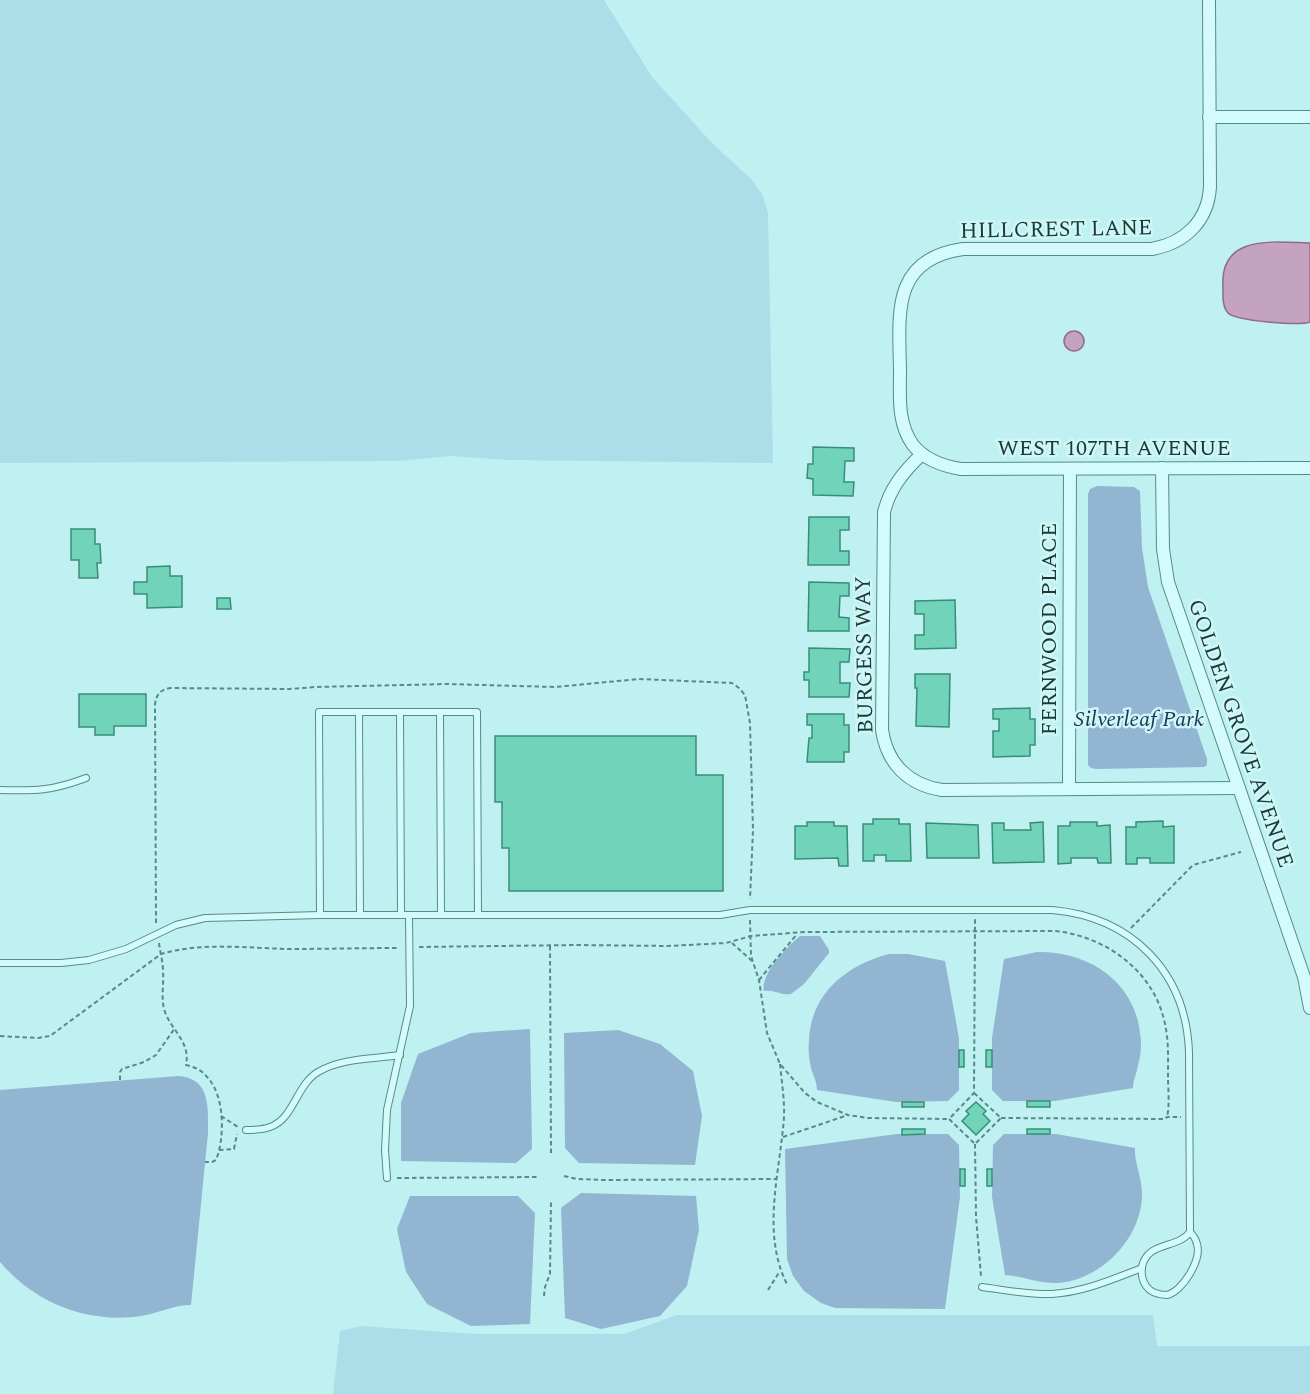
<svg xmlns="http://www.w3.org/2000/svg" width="1310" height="1394" viewBox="0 0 1310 1394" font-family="Spectral,serif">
<rect width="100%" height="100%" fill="#bff0f2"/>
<g fill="#abdee8">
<path d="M0,0H604L652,77L711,142L752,180L762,194L768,213L773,463L507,460L451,456L397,461L0,463Z"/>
<path d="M677,1315H1153L1157,1346H1310V1394H333L340,1331L361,1326L475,1334H624Z"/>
</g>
<g fill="#92b5d1">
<path d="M1097,486L1134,487L1140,491L1142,548L1148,587L1207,759V765L1204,767L1096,769L1091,768L1088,765V494L1090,489Z"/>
<path d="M800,936H820L829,950V953L804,984L791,994C782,996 774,989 764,991C760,974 788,946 800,936Z"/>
<path d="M1037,952C1087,951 1134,980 1140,1033C1142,1043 1141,1055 1138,1065C1137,1073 1133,1080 1133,1088L1055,1101H1003L992,1090V1038L1004,959Z"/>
<path d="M889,954H908L945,961L959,1038V1090L948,1101L896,1102L817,1090C817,1082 813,1075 811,1068C809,1059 808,1049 809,1040C811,993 847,965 889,954Z"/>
<path d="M530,1029L532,1149L516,1163L401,1161V1103L418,1054L471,1033Z"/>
<path d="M618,1030L660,1044L693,1071L702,1116L695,1165L579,1163L565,1148L564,1033Z"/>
<path d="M178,1076C211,1078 208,1108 208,1133L191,1305C173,1305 159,1313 141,1316C87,1324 35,1303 0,1262V1090Z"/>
<path d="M897,1134H948L959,1145L960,1197L945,1309L835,1308L821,1303L804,1291L793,1276L787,1259L785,1149Z"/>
<path d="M1004,1134H1056L1135,1148C1134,1163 1143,1179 1142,1197C1140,1240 1101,1279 1059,1283C1037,1284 1024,1276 1005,1275L992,1197L993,1145Z"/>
<path d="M581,1193L696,1196L699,1230L687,1286L660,1316L601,1329L565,1318L561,1208Z"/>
<path d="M410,1196H518L535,1213L530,1324L471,1326L427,1304L406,1272L397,1229Z"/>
</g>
<g fill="#c3a2c2" stroke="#92698f" stroke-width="1.5">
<path d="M1310,243V322C1299,326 1236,321 1228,313C1222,307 1223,295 1223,287C1219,234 1274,242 1310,243Z"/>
<circle cx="1074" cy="341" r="10"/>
</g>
<g fill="#71d4ba" stroke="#398d76" stroke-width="1.5">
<path d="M813,447L854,448V461H845L844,482H854L853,496L813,495V479L807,478L808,464H813Z"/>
<path d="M809,517H849V530H840V551H849V565H808Z"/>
<path d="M71,529H95V544H100L101,563H97L98,578H79V560H71Z"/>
<path d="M170,566V576H182V607L147,608V594H134V582H147V567Z"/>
<path d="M809,582L849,583V596H840L839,617L849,618V631H808Z"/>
<path d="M217,598H230L231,609H217Z"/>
<path d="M955,600L956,648L915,649V635H924V614H915V601Z"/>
<path d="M809,648L850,649L849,662H840V683H850L849,697H809V680H804V672H809Z"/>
<path d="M915,674H950L949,727L916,726L917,688H915Z"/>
<path d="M79,694H146V726H114V735H95V727H79Z"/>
<path d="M1030,708V719H1035V745H1030V756L993,757V731H999V719H993V709Z"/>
<path d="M807,714H844V725H849V752H844V762H807L809,738H812V725H807Z"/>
<path d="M495,736H696V775H723V891H509V848H502V802H495Z"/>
<path d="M873,819H899V824H910L911,861H886V855H874V861H863V824H873Z"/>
<path d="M1163,821V827L1174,826V863H1150V858H1137V864H1126V827H1136V822Z"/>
<path d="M807,822H834V826H847L848,866H839L838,858L795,859V826H807Z"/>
<path d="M1043,822L1044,862L993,863L992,823H1004V830H1031L1030,823Z"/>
<path d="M1070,822H1097V826L1110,825L1111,863H1098L1097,858H1071V863L1058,864V826H1070Z"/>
<path d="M926,823L978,825L979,858H927Z"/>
<rect x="959" y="1050" width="5" height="17"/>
<rect x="986" y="1050" width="6" height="17"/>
<rect x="1027" y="1101" width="23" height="6"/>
<rect x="902" y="1102" width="22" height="5"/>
<path d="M976,1102L986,1111L983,1114L990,1121L976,1135L962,1121L969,1114L966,1111Z"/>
<path d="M902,1129H925V1134L902,1135Z"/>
<rect x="1027" y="1129" width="23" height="5"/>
<rect x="960" y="1169" width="5" height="17"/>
<rect x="987" y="1169" width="5" height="17"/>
</g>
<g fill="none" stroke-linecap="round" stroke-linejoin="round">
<defs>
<g id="service">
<path d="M359,713L360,915"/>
<path d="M400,713L401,915"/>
<path d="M440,713L441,915"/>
<path d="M0,790C35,791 52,791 86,778"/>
<path d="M320,915L319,712H477L478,915"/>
<path d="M0,963H61L89,960L126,949L176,925L205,918L320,915H720L750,910H1052C1132,917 1186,972 1189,1052L1190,1232C1193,1235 1196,1240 1197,1244C1202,1260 1182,1292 1167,1295C1159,1295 1151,1293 1146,1286C1142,1280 1141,1274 1142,1267C1147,1241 1178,1249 1190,1232"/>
<path d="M246,1130C254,1130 262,1130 270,1127C294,1119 296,1085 318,1072C341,1058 373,1059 400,1055"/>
<path d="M387,1178L385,1150L387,1110L410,1006L409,915"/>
<path d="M982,1287C1005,1290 1029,1295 1052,1294C1084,1292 1113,1279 1142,1268"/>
</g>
<g id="minor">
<path d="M1209,0L1210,187C1208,221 1185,243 1152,249H963C891,259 899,314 900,370C900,396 897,423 913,445C925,460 942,466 961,469L1310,468"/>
<path d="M1209,117H1310"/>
<path d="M922,454C904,471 890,488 884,512L882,730C887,764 909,785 942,790L1239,788"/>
<path d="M1162,468L1163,549L1168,582L1304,977L1310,1008"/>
<path d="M1069,789L1070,469"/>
</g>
</defs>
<use href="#service" stroke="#558c84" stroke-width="8"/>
<use href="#minor" stroke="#558c84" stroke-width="14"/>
<g stroke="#558c84" stroke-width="2" stroke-dasharray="4.5 3" stroke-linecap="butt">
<path d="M750,920L751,956L759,980L767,1033L780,1064L805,1093L817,1102L848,1115L868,1118L949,1119"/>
<path d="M156,923L155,705C156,694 161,689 171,688L290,689L315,687L447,684L555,687L639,679L732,683L739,688L745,695L750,723L753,830L750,899"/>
<path d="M1131,928L1193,865L1241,852"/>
<path d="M159,943C160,952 163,962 163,971C164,984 161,997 164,1009C170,1030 191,1041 186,1065C194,1067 202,1070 207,1077C225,1095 225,1138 216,1160L212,1162H205"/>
<path d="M732,943L752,961"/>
<path d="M550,946L551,1155"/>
<path d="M419,947L577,945L668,946L726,943L751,936L804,932L1054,931C1102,935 1150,968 1163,1016C1169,1036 1168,1056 1168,1076C1168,1089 1170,1104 1167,1117"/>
<path d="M759,980L797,934"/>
<path d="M0,1036L38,1038L50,1036L161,954C201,942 247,948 288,949C325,949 362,948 399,948"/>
<path d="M780,1064C782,1085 786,1107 783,1128C778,1180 762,1237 788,1286"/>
<path d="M120,1080V1072L122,1069L144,1062L156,1055L175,1028"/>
<path d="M974,1093L1001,1118L975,1144L949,1119L974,1093L975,919"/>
<path d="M221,1116L238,1127"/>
<path d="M1001,1118L1165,1119L1167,1117H1181"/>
<path d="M783,1137L848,1115"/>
<path d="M975,1144L976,1217L981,1276"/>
<path d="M219,1150L234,1149L237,1134"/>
<path d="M564,1176L577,1179L604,1180L776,1179"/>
<path d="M397,1178L538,1177"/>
<path d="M768,1290L780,1271"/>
<path d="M544,1296L545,1287L550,1274L551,1202"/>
</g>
<use href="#service" stroke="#d3fbfc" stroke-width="6"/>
<use href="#minor" stroke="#d3fbfc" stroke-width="12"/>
</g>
<g text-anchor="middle" stroke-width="5" stroke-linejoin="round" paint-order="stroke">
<g font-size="22" fill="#1b3a34" stroke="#cff7f8">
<text transform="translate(1056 228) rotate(-1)" y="8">HILLCREST LANE</text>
<text x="1114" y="455">WEST 107TH AVENUE</text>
<text transform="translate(1048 629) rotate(-90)" y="8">FERNWOOD PLACE</text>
<text transform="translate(863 655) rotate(-91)" y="8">BURGESS WAY</text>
<text transform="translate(1242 733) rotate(71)" y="8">GOLDEN GROVE AVENUE</text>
</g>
<g font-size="22" font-style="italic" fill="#203858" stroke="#cff7f8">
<text x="1139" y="726">Silverleaf Park</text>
</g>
</g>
</svg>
